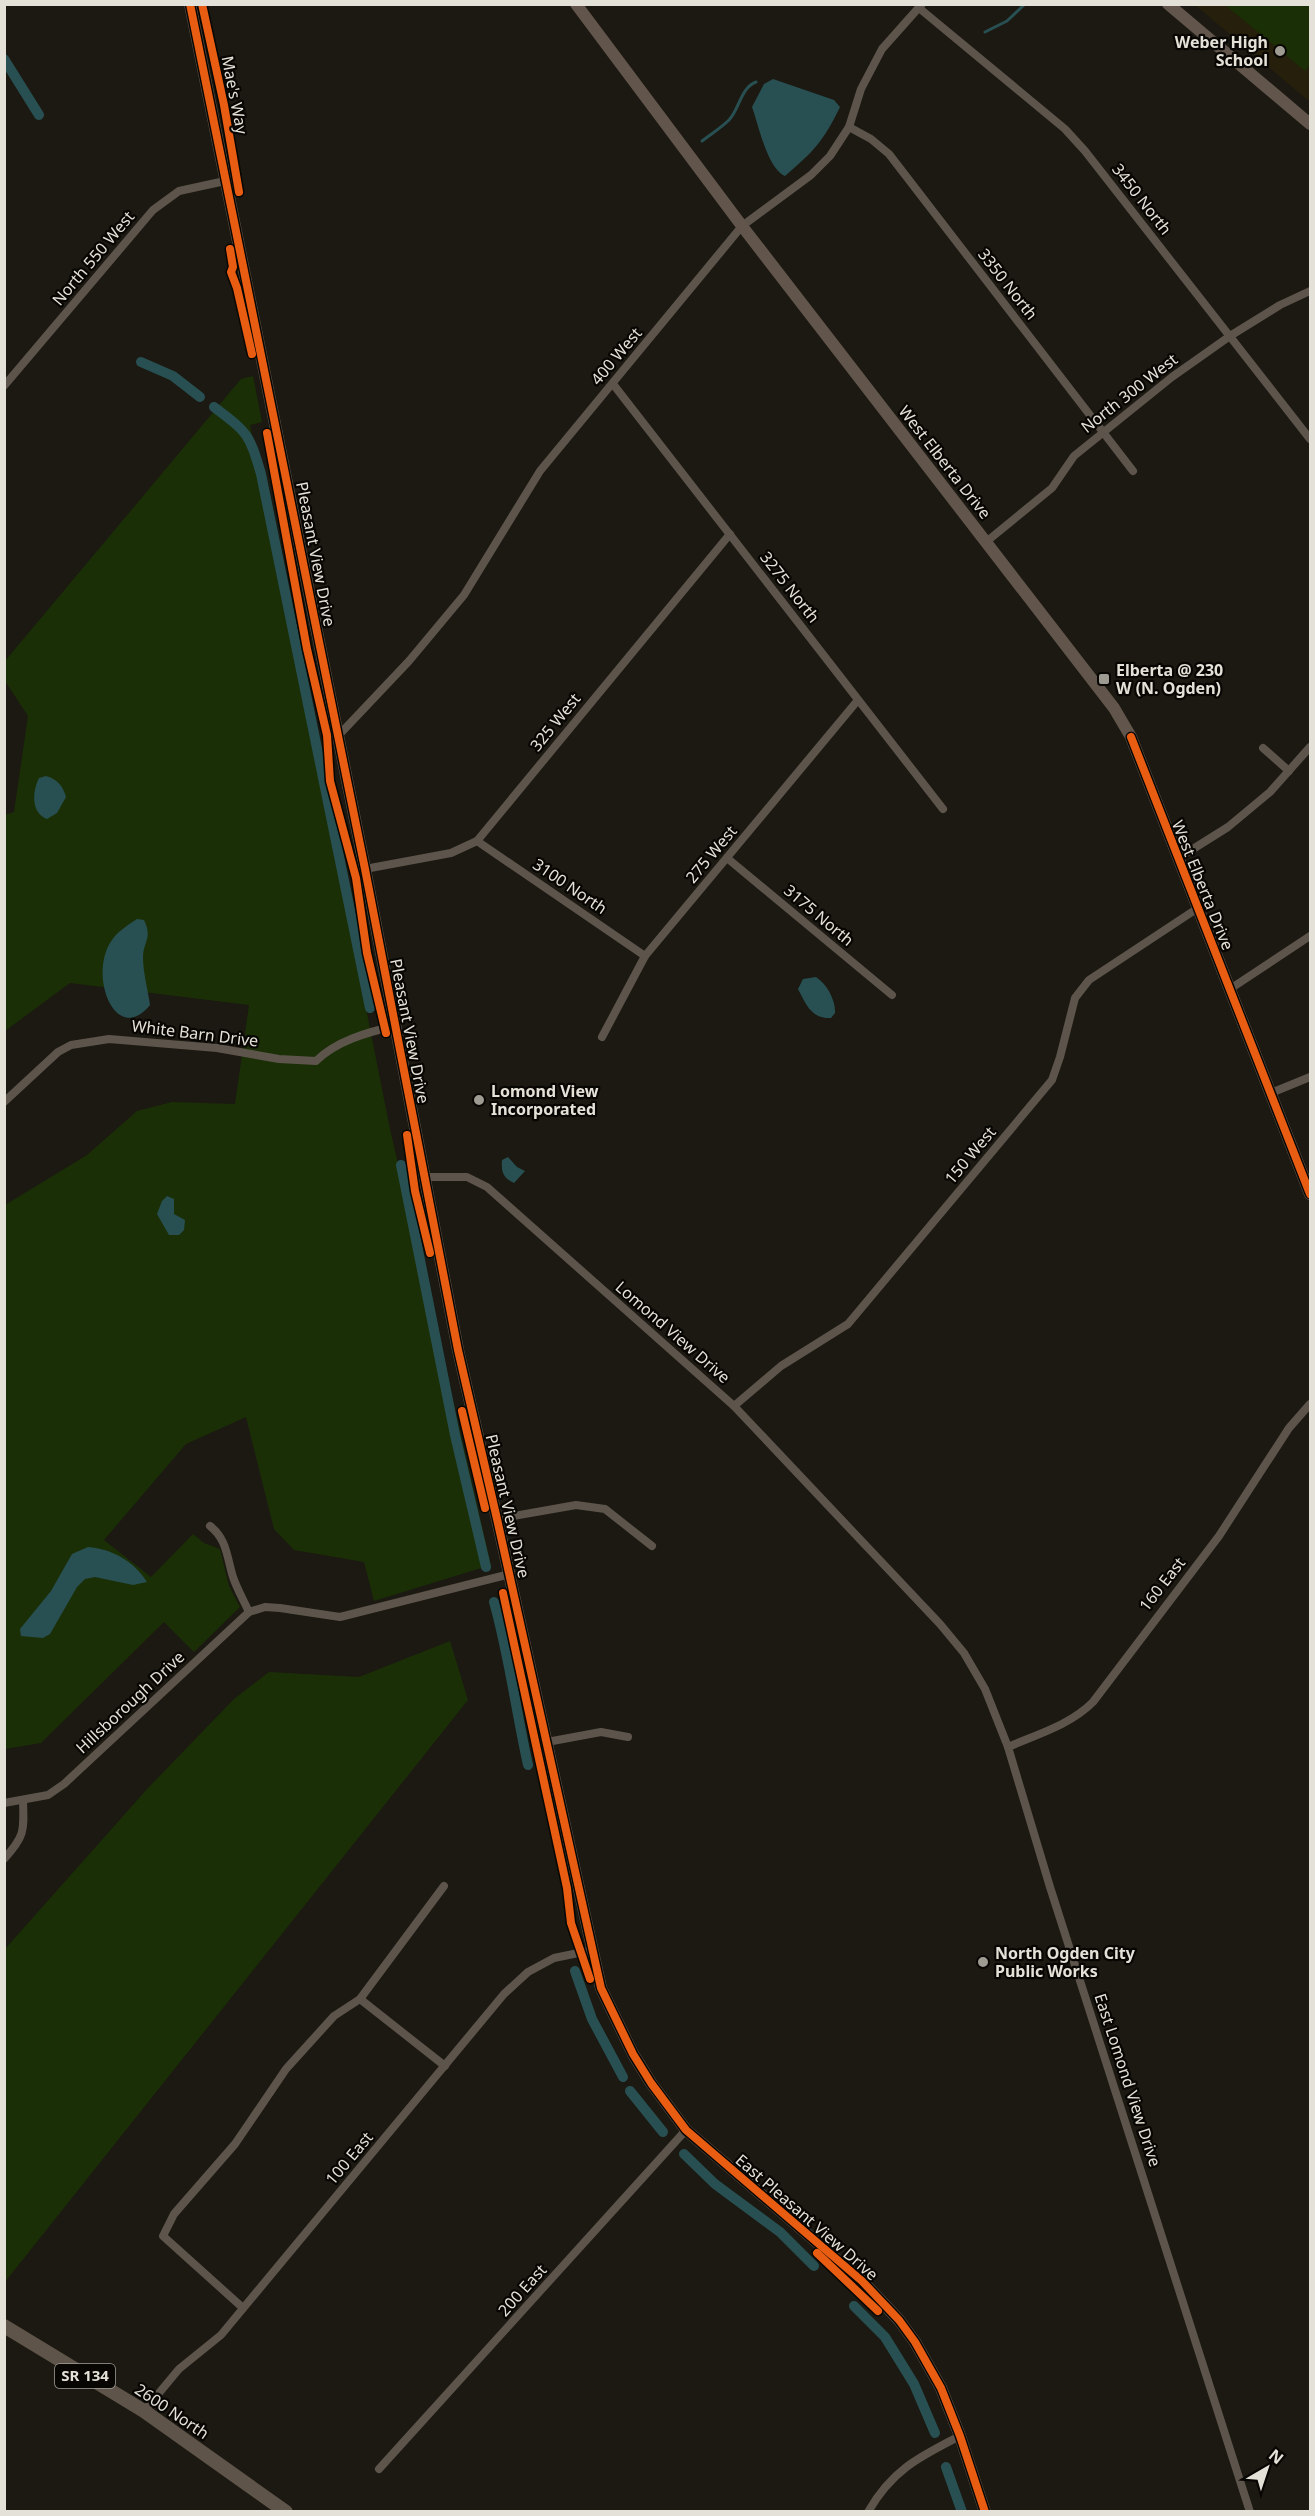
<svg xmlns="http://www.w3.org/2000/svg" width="1315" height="2516" viewBox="0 0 1315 2516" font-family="'Noto Sans',sans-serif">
<rect width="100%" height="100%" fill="#1b1911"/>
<path fill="#251f0b" d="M1195,5H1310V102L1304,97Z"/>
<g fill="#1b2f07">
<path d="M1225,5H1310V65L1305,71Z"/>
<path d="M253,376L262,422L250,425L390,1129L491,1565L374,1601L364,1562L294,1550L274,1529L246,1417L186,1444L104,1540L151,1577L193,1534L204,1543L220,1549L229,1586L240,1607L194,1652L164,1622L41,1743L5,1749V1205L87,1155L137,1111L172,1102L235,1104L249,1005L70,983L5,1031V815L14,812L28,716L5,681V661L241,379Z"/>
<path d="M450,1641L468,1700L5,2282V1949L148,1788L234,1699L269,1672L359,1677Z"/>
</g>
<g fill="#285052">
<path d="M773,79L834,100L840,107C823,142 814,151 785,176C767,168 759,126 752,107L764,84Z"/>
<path d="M46,776C57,779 63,786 66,797L57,813L47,819C31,813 32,792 39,778Z"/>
<path d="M137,919L144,920C153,938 143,942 143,957C143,973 148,990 150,1005C116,1047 87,975 112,940C118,931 128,925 137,919Z"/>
<path d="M816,977C827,984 836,1001 835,1013L831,1018C811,1019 806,1004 798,989L803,979Z"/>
<path d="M508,1157L517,1167L525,1171L514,1183C503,1178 501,1172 502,1160Z"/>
<path d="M167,1196L174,1199V1214L185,1220L184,1230L179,1235H169L157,1214L162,1201Z"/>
<path d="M88,1547C112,1549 134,1561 147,1582L133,1585L95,1577L85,1579L77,1587L50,1634L43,1638L21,1636L20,1629L51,1591L72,1554Z"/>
</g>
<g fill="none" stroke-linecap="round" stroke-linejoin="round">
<g stroke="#285052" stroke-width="3">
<path d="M985,32L1007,21L1025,4"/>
<path d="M702,141C711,134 721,128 729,120C739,110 741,87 756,82"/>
</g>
<g stroke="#285052" stroke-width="10">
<path d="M4,59L39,115"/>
<path d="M141,362L173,376L200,397"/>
<path d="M214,407C248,433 249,433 261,474L370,1008"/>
<path d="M401,1165L455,1435L486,1567"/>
<path d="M494,1602C509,1655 516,1711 528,1765"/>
<path d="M575,1971L592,2019L623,2077"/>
<path d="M630,2091L663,2132"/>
<path d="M684,2154L715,2184L780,2232L814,2266"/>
<path d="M854,2306L885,2337L914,2384L935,2433"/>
<path d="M946,2467L962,2512"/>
</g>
<g stroke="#5d544c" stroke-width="8">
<path d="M919,8L1065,129L1085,151L1310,439"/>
<path d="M849,127L871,139L889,154L1133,471"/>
<path d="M613,384L943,809"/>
<path d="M4,386L153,210L179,191L225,181"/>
<path d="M986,542L1052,488L1074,456L1172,377L1230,336L1280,305L1310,291"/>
<path d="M338,736L409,661L464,595L540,471L742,226L811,175L830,156L849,127L861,89L882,49L922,4"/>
<path d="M1263,748L1289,771"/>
<path d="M477,841L645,956"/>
<path d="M727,858L892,995"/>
<path d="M1177,859L1228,827L1270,792L1310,747"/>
<path d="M365,869L451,853L477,841L730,534"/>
<path d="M1230,989L1310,936"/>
<path d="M602,1037L645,956L858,700"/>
<path d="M1271,1093L1310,1077"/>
<path d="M4,1102L58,1052L71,1045L109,1039L217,1048L279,1059L316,1061C336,1041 368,1032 395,1026"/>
<path d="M424,1177H467L487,1187L734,1406L940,1624L964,1653L985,1689L1008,1747L1050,1887L1250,2512"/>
<path d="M734,1406L781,1366L848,1324L1052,1080L1060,1057L1075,998L1089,980L1198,908"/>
<path d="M497,1519L576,1505L605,1509L652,1546"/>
<path d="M210,1526C227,1539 227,1558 233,1577C237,1589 244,1601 249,1612"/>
<path d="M547,1742L601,1732L628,1737"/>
<path d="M1008,1747C1038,1734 1070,1725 1093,1702L1219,1536L1289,1428L1310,1404"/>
<path d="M4,1803L48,1795L64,1784L249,1612L265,1607L280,1608L340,1617L510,1574"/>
<path d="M4,1859C25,1836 24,1831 23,1801"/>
<path d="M360,1999L445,2066"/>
<path d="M243,2308L163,2236L174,2214L235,2144L286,2069L334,2016L360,1999L444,1886"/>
<path d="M144,2411L179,2369L221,2335L504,1994L528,1972L554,1958L593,1950"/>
<path d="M379,2469L686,2130"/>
<path d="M868,2512C892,2470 919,2457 960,2436"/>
</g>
<g stroke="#61554c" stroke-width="12">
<path d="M190,4L365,869L458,1350L497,1519L601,1988L633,2054L651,2083L686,2130L862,2281L899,2320L915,2342L941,2388L960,2436L985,2512"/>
<path d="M576,4L742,226L1114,708L1131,737L1310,1194"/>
<path d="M1168,4L1310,124"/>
</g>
<path stroke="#5e5449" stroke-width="14" d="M4,2326L144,2411L286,2512"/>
<defs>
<g id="cycleway">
<path d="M190,4L365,869L458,1350L497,1519L601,1988L633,2054L651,2083L686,2130L862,2281L899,2320L915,2342L941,2388L960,2436L985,2512"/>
<path d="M202,4L224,105L239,192"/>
<path d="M230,249L233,267L231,272L237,288L252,354"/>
<path d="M267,433L307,649L327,735L330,781L356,878L367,953L386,1033"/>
<path d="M1131,737L1310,1194"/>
<path d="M407,1135L415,1191L430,1253"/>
<path d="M462,1411L485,1508"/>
<path d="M503,1593L567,1888L571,1923L590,1979"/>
<path d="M817,2253L878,2311"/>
</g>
</defs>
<use href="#cycleway" stroke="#080603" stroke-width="11"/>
<use href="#cycleway" stroke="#e95d12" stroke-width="8"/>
</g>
<g fill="#9e9c92" stroke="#080603" stroke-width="2">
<circle cx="1280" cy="51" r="6"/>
<rect x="1098" y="673" width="12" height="12" rx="3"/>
<circle cx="479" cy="1100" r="6"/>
<circle cx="983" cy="1962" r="6"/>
</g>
<g text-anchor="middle" stroke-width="4.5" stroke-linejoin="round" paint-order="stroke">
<rect fill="#080603" stroke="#a2a098" stroke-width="1.5" x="55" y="2364" width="60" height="24" rx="4.5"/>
<g font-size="15" font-weight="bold" fill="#e4e2d8">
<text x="85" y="2381">SR 134</text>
</g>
<g font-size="16" font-weight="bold" fill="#e4e2d8" stroke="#080603" text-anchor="start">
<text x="1268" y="48" text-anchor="end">Weber High<tspan x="1268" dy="18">School</tspan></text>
<text x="1116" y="676">Elberta @ 230<tspan x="1116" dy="18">W (N. Ogden)</tspan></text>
<text x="491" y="1097">Lomond View<tspan x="491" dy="18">Incorporated</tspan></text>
<text x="995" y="1959">North Ogden City<tspan x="995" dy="18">Public Works</tspan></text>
</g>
<g font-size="16" fill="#e4e2d8" stroke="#080603">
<text transform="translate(235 95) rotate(79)" y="6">Mae's Way</text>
<text transform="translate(1142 199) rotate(52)" y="6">3450 North</text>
<text transform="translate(93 258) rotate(-50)" y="6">North 550 West</text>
<text transform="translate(1008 284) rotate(52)" y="6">3350 North</text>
<text transform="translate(616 356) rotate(-50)" y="6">400 West</text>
<text transform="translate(1129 393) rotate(-38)" y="6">North 300 West</text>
<text transform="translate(945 462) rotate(52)" y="6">West Elberta Drive</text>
<text transform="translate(316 554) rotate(79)" y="6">Pleasant View Drive</text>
<text transform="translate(790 587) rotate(52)" y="6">3275 North</text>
<text transform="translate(555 722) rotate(-51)" y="6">325 West</text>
<text transform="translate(711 854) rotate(-50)" y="6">275 West</text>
<text transform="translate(1203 885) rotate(68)" y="6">West Elberta Drive</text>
<text transform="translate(570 886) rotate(34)" y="6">3100 North</text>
<text transform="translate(819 915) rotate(40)" y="6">3175 North</text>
<text transform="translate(410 1031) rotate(79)" y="6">Pleasant View Drive</text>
<text transform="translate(195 1033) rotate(7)" y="6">White Barn Drive</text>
<text transform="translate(970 1155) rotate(-50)" y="6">150 West</text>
<text transform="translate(673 1332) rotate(41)" y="6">Lomond View Drive</text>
<text transform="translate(508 1506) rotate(77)" y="6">Pleasant View Drive</text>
<text transform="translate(1162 1584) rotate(-52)" y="6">160 East</text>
<text transform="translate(130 1702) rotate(-43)" y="6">Hillsborough Drive</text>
<text transform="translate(1128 2080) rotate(72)" y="6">East Lomond View Drive</text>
<text transform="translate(349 2158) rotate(-50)" y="6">100 East</text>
<text transform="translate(807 2217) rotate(41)" y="6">East Pleasant View Drive</text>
<text transform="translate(522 2290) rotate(-48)" y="6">200 East</text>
<text transform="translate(172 2411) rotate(34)" y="6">2600 North</text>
</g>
</g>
<rect width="1315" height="2516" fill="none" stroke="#e4e2d8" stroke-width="12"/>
<g transform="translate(1267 2468) rotate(39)" stroke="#080603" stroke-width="4.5" paint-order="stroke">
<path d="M0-4.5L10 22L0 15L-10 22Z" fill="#e4e2d8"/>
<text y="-9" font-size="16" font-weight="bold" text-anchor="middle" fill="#e4e2d8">N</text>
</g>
</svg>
